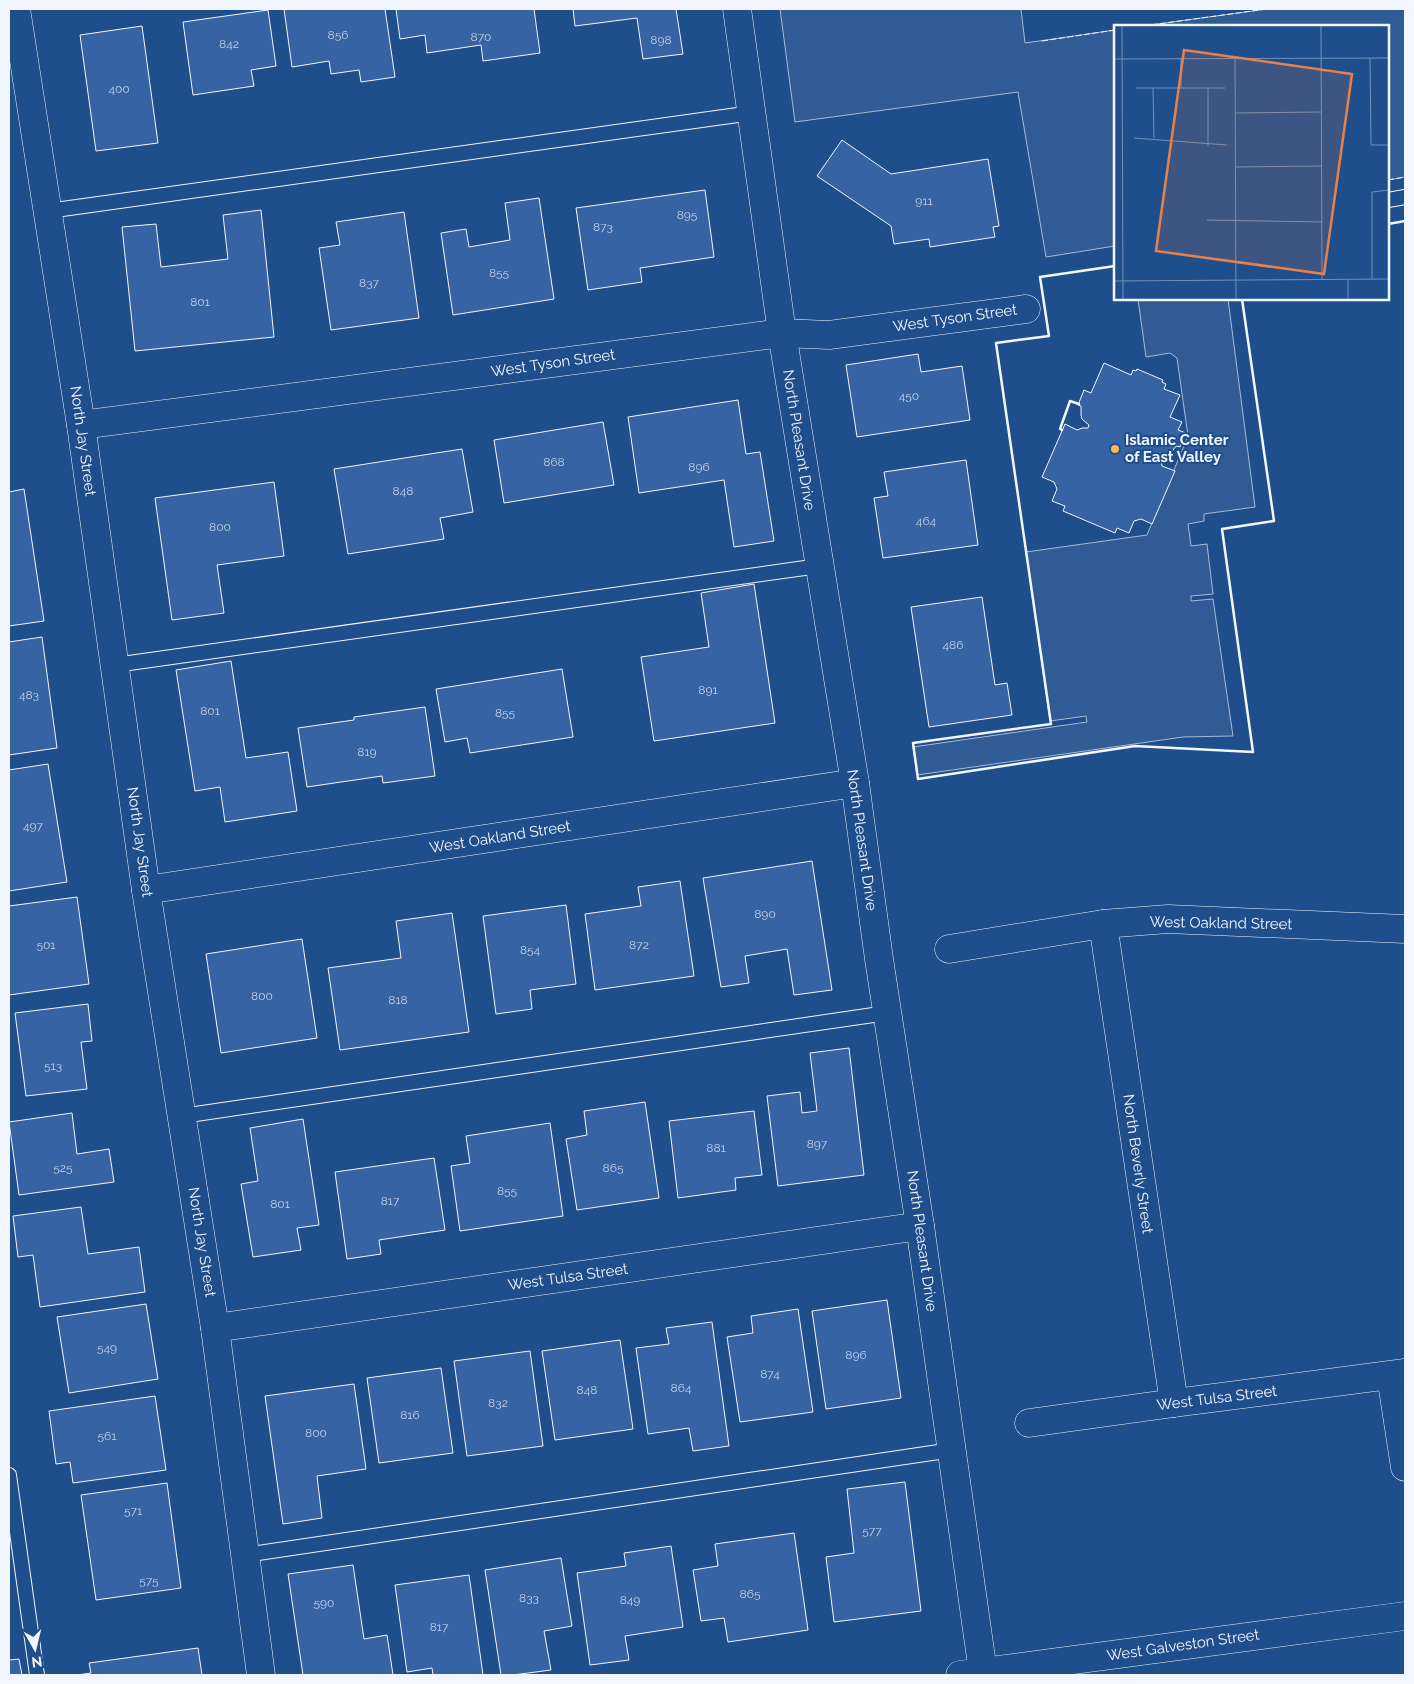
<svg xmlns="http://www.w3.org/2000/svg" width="1414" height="1684" viewBox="0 0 1414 1684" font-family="Raleway,sans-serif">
<rect width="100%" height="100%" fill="#1f4e8c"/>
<g fill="#305b95" stroke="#a8bbd7">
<path d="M780,9H1021L1025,43L1115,30V246L1046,257L1018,92L795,122Z"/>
<path d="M1267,9H1405V177L1388,180V26H1143Z"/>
<path d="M1138,299H1228L1255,507L1204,514V521L1188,524L1191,546L1207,544L1213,594L1191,596V601L1213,599L1233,736L1183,737L917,775L913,747L1087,722L1086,716L1050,721L1026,552L1147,535L1188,436L1177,358L1170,353L1146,357Z"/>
</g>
<g fill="#3563a3" stroke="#f2f6ff">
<path d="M284,9H385L395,77L361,82L359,70L331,74L329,61L292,67Z"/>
<path d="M396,9H534L540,53L483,61L481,45L427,53L425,35L400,39Z"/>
<path d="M573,9H676L683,54L643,59L637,18L575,26Z"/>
<path d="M268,10L276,66L251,70L254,86L193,95L183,22Z"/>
<path d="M142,26L158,143L96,151L80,35Z"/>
<path d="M842,140L891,174L988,159L999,226L993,227L995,237L930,247L929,239L894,244L891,226L817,176Z"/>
<path d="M705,190L714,257L640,268L642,282L588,290L576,208Z"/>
<path d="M539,198L554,299L453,315L441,233L466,229L469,247L510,240L505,203Z"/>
<path d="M261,210L274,337L135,351L122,227L156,224L161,267L228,259L223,215Z"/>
<path d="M404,212L419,318L331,330L319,248L340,245L336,222Z"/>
<path d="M918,354L921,372L962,366L970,420L857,437L846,365Z"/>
<path d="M1104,363L1131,375L1133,370L1136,371L1137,369L1163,380L1162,382L1166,384L1164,389L1180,395L1170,417L1182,422L1178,430L1186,433L1180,447L1176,446L1171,453L1166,455L1157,454L1156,456L1161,460L1162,466L1175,471L1152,524L1141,519L1134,521L1129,533L1117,528L1115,533L1063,511L1065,506L1052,501L1057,489L1054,482L1042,477L1065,424L1077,430L1082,428H1088L1089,425L1082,419L1081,415V406L1078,405L1084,390L1091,393Z"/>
<path d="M738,400L746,454L760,452L774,541L734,547L724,480L639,493L628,417Z"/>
<path d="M603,422L614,485L504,503L494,440Z"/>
<path d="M462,449L473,512L440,518L444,539L348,554L334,469Z"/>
<path d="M966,460L978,545L883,558L874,498L888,496L884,472Z"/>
<path d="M274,482L284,556L217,565L224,613L172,620L155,498Z"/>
<path d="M24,489L44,621L9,626V492Z"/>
<path d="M754,584L775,723L654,741L641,657L709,647L701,593Z"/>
<path d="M982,597L995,685L1007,683L1012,715L929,727L911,607Z"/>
<path d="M42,637L57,748L9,755V642Z"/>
<path d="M231,661L246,758L288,752L297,811L225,822L220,787L195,791L176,670Z"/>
<path d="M562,669L573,737L470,753L467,738L445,742L436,689Z"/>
<path d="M425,707L435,776L383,783L382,776L307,787L298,728L354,720V717Z"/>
<path d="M48,764L67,882L9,891V770Z"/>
<path d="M812,861L832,990L794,995L787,949L745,956L749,983L721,987L703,878Z"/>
<path d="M680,881L694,976L595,990L585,914L641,906L638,887Z"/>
<path d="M77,897L89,984L9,995V906Z"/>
<path d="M566,905L576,984L530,990L532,1009L496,1014L483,916Z"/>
<path d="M452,913L469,1032L340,1050L328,968L401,958L396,921Z"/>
<path d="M302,939L317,1038L221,1053L206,954Z"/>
<path d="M88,1004L92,1041L81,1042L87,1089L26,1096L15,1013Z"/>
<path d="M849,1048L864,1175L778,1186L767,1096L800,1092L802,1113L817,1111L810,1053Z"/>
<path d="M645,1102L659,1198L577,1210L566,1139L587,1135L584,1111Z"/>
<path d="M754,1111L762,1175L735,1178L736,1190L678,1198L669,1121Z"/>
<path d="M72,1113L77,1154L109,1149L114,1182L19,1195L9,1122Z"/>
<path d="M303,1119L319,1225L297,1228L301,1250L253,1257L241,1184L258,1181L250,1128Z"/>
<path d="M550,1123L563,1216L460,1231L451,1166L470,1163L466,1136Z"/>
<path d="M434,1158L445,1230L379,1240L381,1254L347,1259L335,1172Z"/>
<path d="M81,1207L88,1254L139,1247L145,1292L40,1307L33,1255L18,1257L13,1216Z"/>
<path d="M887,1300L901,1398L826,1409L812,1311Z"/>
<path d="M146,1304L158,1379L69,1393L57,1317Z"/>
<path d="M798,1309L813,1412L740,1422L727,1337L753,1333L751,1316Z"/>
<path d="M712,1322L729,1446L693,1451L689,1428L648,1434L636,1348L669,1344L666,1328Z"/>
<path d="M620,1340L633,1429L555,1440L542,1351Z"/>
<path d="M530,1351L543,1446L467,1456L454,1361Z"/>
<path d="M441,1368L453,1453L379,1463L367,1378Z"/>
<path d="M354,1384L366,1469L317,1476L322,1518L283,1524L265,1396Z"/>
<path d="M155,1396L166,1470L73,1483L70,1462L56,1464L49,1411Z"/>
<path d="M905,1482L921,1611L834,1622L826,1557L854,1553L847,1489Z"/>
<path d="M167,1483L181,1588L96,1600L81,1495Z"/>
<path d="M794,1533L808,1630L728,1642L724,1618L701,1621L693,1570L718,1566L715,1544Z"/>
<path d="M671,1546L683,1627L625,1636L629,1660L590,1665L577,1573L626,1566L624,1553Z"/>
<path d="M561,1558L572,1626L544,1631L551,1670L513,1675H501L485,1570Z"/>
<path d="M353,1565L364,1639L387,1635L393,1675H303L288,1574Z"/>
<path d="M469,1575L483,1675H433L432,1668L407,1672L395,1585Z"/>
<path d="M198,1648L202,1675H77L91,1673L89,1663Z"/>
<path d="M19,1659L22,1675H9V1660Z"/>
</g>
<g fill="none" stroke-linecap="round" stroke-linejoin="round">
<defs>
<g id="lane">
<path d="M1388,200L1405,197"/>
<path d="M48,211L752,113"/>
<path d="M115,665L819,566"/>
<path d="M182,1116L887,1013"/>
<path d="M9,1475L37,1675"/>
<path d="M245,1555L952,1450"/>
</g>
<g id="street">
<path d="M16,9L81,425L146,890L215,1328L261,1675"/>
<path d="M737,9L782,333L855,783L879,959L920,1226L983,1672"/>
<path d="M81,425L782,333L829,335L1026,309"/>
<path d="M146,890L855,783"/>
<path d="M1103,924L1174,1403"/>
<path d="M949,949L1103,924L1168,919L1405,929"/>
<path d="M215,1328L920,1226"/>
<path d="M1391,1376L1405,1467"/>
<path d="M1029,1423L1174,1403L1405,1373"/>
</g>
<path id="secondary" d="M960,1675L1405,1616"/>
</defs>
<use href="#lane" stroke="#f2f6ff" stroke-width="16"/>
<use href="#street" stroke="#f2f6ff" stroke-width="29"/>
<use href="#secondary" stroke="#f2f6ff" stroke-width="29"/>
<use href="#lane" stroke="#1f4e8c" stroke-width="14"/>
<use href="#street" stroke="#1f4e8c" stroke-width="28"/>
<use href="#secondary" stroke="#1f4e8c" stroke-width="28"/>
<g stroke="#f2f6ff" stroke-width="1" stroke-dasharray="6 2.5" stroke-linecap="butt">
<path d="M1143,26L1267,9"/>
<path d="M1042,41L1115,30"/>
<path d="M1388,180L1405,177"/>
</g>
<g stroke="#f2f6ff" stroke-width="2.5">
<path d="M1388,224L1405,221"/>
<path d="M1115,266L1040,277L1049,336L996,343L1051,724L913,743L918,779L1135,746L1253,752L1222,529L1274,521L1242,299"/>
<path d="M1062,430L1060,429L1070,401L1079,404"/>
</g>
</g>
<circle fill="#ffb74d" stroke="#1f4e8c" stroke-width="2" cx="1115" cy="449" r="5"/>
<g text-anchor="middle" stroke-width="4" stroke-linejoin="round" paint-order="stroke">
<g font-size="12" fill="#c3d1e8">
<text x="338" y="39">856</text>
<text x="481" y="41">870</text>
<text x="661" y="44">898</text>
<text x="229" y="48">842</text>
<text x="119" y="93">400</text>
<text x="924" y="205">911</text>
<text x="687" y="219">895</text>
<text x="603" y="231">873</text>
<text x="499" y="277">855</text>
<text x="369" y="287">837</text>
<text x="200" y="306">801</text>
<text x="909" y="400">450</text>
<text x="554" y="466">868</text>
<text x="699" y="471">896</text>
<text x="403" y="495">848</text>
<text x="926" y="525">464</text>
<text x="220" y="531">800</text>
<text x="953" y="649">486</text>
<text x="708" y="694">891</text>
<text x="29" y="699">483</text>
<text x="210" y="715">801</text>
<text x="505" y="717">855</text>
<text x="367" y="756">819</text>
<text x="33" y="830">497</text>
<text x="765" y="918">890</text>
<text x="46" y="949">501</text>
<text x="639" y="949">872</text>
<text x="530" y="954">854</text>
<text x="262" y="1000">800</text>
<text x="398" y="1004">818</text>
<text x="53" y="1070">513</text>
<text x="817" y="1148">897</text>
<text x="716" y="1152">881</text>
<text x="63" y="1172">525</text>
<text x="613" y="1172">865</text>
<text x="507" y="1195">855</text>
<text x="390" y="1205">817</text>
<text x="280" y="1208">801</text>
<text x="107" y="1352">549</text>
<text x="856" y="1359">896</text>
<text x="770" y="1378">874</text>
<text x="681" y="1392">864</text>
<text x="587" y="1394">848</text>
<text x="498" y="1407">832</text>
<text x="410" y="1419">816</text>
<text x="316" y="1437">800</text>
<text x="107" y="1440">561</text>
<text x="133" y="1515">571</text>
<text x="872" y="1535">577</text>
<text x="149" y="1585">575</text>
<text x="750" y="1598">865</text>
<text x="529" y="1602">833</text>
<text x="630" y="1604">849</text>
<text x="324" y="1607">590</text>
<text x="439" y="1631">817</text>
</g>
<g font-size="15" fill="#f2f6ff" stroke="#1f4e8c">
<text transform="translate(955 318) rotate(-8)" y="5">West Tyson Street</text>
<text transform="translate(553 363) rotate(-8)" y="5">West Tyson Street</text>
<text transform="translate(799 440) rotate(81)" y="5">North Pleasant Drive</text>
<text transform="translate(83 441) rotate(82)" y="5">North Jay Street</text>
<text transform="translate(500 837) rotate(-9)" y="5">West Oakland Street</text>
<text transform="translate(862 840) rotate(82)" y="5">North Pleasant Drive</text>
<text transform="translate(140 842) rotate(82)" y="5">North Jay Street</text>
<text transform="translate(1221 923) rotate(1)" y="5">West Oakland Street</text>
<text transform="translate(1138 1164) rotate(82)" y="5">North Beverly Street</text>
<text transform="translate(922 1241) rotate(82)" y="5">North Pleasant Drive</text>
<text transform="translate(202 1242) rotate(81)" y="5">North Jay Street</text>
<text transform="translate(568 1277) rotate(-8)" y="5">West Tulsa Street</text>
<text transform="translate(1217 1398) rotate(-7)" y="5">West Tulsa Street</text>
<text transform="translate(1183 1645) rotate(-8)" y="5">West Galveston Street</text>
</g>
<g font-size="15" font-weight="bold" fill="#f2f6ff" stroke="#1f4e8c" text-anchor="start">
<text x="1125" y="445">Islamic Center<tspan x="1125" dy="17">of East Valley</tspan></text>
</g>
</g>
<g transform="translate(1114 25)">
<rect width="275" height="275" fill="#1f4e8c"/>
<path fill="none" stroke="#7391ba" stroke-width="1" d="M8,1L9,274M207,1L208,254M67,33V62M256,33L257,120H275M0,34L275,33M121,34L122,274M22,63H111M39,63L40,113M94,63V121M121,88L207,87M20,113L113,120M121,142L208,141M93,195L208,197M234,254V274M258,254V167L275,165M0,256L275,254"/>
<path fill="#ea8049" fill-opacity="0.15" stroke="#ea8049" stroke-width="2.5" d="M70,25L238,49L210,249L42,226Z"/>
<rect width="275" height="275" fill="none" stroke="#f2f6ff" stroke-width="2.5"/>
</g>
<rect width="1414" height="1684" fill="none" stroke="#f2f6ff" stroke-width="20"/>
<g transform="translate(35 1649) rotate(172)" stroke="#1f4e8c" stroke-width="4" paint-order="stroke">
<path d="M0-4L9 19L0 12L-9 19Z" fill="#f2f6ff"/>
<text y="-8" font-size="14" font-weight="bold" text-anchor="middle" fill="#f2f6ff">N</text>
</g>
</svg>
